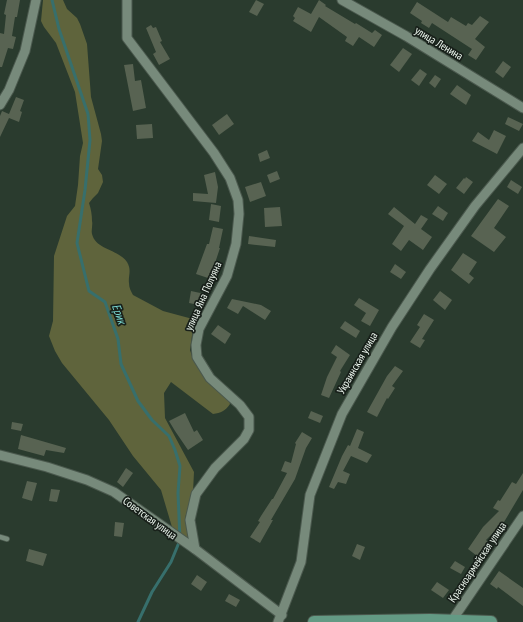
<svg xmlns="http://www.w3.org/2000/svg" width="523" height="622" viewBox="0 0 523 622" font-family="'PT Sans Narrow',sans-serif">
<rect width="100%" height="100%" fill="#2a3b2e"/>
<path fill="#5f643c" d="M43,0H63L67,9L77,18L80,24L87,44L91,97L101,134L102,141L98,169L102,175L103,182L98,193L93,198L89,203C91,209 92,215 92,221C93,225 91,230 92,234C96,250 118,249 127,262C132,270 128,276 129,283C129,288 131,291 133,295L163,311L189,318L194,321L190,350L192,356L210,384L228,397L230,404C225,411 221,413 213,414L171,382L164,393L165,418L194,472L193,492L185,518L189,542L172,527L161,490L133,456L109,420L62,363L55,351L49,336L53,321L54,256L67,216L75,206L78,185L80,156L83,143L75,92L56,43L44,27L41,21Z"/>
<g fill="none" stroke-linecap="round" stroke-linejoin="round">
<path stroke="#376f6c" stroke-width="3" d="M52,0L59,29L88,114L90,140L85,190L77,243L89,291L105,302L118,339L121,364L138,401L152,420L169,436L175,450L180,466L178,493L180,540L171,562L152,592L138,622"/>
</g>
<g fill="#586352">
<path d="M7,0H20L17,17H15L12,36L16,37L13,49L8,48L2,67H0V33L4,34L6,15L4,14Z"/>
<path d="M256,0L264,4L257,16L249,12Z"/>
<path d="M319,0L326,5L325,6L355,24L356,23L372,33L375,30L382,35L374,47L359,37L353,46L345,41L347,37L319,17L311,32L293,21L295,18L293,16L298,7L311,14Z"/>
<path d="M417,2L448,22L451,17L466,26L468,23L472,25L480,16L489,22L475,39L485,47L476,60L468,55L472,49L432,23L429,28L421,23L422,21L410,13Z"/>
<path d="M151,25L153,28L156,27L162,41L160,42L170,59L159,65L153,54L156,52L146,28Z"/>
<path d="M403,48L412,54L399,72L390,65Z"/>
<path d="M503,61L511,67L503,78L495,72Z"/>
<path d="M133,64L135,81L141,80L146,108L133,111L124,65Z"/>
<path d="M420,69L427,74L419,86L411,80Z"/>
<path d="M435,75L441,79L435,88L429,83Z"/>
<path d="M457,85L471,95L466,105L450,94Z"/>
<path d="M16,97L24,100L20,111L22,112L19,122L9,118L0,137V116L2,111L9,114Z"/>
<path d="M227,114L234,124L219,135L212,125Z"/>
<path d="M508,117L523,124L519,131L505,124Z"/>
<path d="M152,124L153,138L137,139L136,125Z"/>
<path d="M494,130L506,136L497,154L472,141L478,132L489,140Z"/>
<path d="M267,150L270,158L260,162L258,154Z"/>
<path d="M277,171L280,179L270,183L267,175Z"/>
<path d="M215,172L218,187L216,203L193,201V193L208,194L204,175Z"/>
<path d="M435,175L447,184L439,194L427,185Z"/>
<path d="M466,177L473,182L464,194L456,188L464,178L465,179Z"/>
<path d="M511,180L522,187L518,194L507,187Z"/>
<path d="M261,182L266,196L250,202L245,187Z"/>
<path d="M498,199L509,206L494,228L506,237L494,252L471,236Z"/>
<path d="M211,204L221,206L219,222L209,220Z"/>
<path d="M438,206L448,213L443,221L432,214Z"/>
<path d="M280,207L282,226L265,227L264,208Z"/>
<path d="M394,207L415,224L421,215L428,219L421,229L432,237L423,250L409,240L401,251L392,244L404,226L388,214Z"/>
<path d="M213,227L223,229L219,248H220L213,269L218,270L214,280L196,274L207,244H209Z"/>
<path d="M249,236L276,240L275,247L248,244Z"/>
<path d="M463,253L477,262L469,274L474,278L469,284L451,270Z"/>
<path d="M395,264L406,272L401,279L390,272Z"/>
<path d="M191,291L205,294L203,306L189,303Z"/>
<path d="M440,291L452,300L445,310L433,300Z"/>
<path d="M359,298L379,310L370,326L361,321L366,313L354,305Z"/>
<path d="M232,299L261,305L271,311L265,320L243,306L238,314L227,308Z"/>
<path d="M424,314L434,320L422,339L425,340L420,348L410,342L420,327L417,325Z"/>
<path d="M345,321L360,331L356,338L340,328Z"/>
<path d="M218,325L231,334L225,344L211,334Z"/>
<path d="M336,345L350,355L340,371L341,372L329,398L321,395L327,377L337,357L331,353Z"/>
<path d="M395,366L403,371L392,386L395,388L388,399L387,398L377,417L367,412L387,376Z"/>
<path d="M311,411L323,416L320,423L308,418Z"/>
<path d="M185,413L194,432L197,430L203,440L188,450L175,431L169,421Z"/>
<path d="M12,422L23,424L21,431L11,429Z"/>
<path d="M357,429L364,432L358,448L372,455L367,463L351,456L343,471L350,474L346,484L338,482L334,489L329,487L342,456L348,445L350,446Z"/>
<path d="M302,432L312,438L306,448L295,479L271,520H273L260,543L250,537L260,522L258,521L261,516L272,499H273L287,473L281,471L285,461L291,463L296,444L295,443Z"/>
<path d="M21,435L66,448L64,453L46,450L44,456L18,449Z"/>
<path d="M126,468L133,473L123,487L117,482Z"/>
<path d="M523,473V490L504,522L486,540L488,542L477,556L468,549L483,527L499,511L493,508L498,500L500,501L512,482L516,484Z"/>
<path d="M27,481L37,483L32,501L22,498Z"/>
<path d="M51,489L60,490L57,502L49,501Z"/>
<path d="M115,522L124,523L122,537L114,536Z"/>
<path d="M357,544L365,547L360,560L352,556Z"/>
<path d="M29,549L47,554L43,566L26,561Z"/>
<path d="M455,561L465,567L461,574L450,568Z"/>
<path d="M499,571L523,588V606L498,587L497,589L490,584Z"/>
<path d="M197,575L207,582L201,591L191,584Z"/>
<path d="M437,582L449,590L443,598L431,590Z"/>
<path d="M229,594L240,600L236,607L225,601Z"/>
</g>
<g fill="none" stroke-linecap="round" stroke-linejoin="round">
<defs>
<path id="lane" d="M0,537L7,539"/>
<g id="street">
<path d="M127,0V38L214,153L230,178L238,200L239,214L236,244L227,276L199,329L196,345L197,357L210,378L240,405L249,417V430L244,439L215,468L196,494L190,520L195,549"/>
<path d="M342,0L406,36L523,108"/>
<path d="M0,105L9,90L25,51L36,0"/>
<path d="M0,455L47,467L87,480L114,492L195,549L282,615"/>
<path d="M278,622L301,562L310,495L342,414L392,327L430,269L475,206L523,148"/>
<path d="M451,622L523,516"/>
</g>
<path id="secondary" d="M314,622L430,620L491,622"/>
</defs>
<use href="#lane" stroke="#4b594e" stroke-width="6"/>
<use href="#street" stroke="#4b594e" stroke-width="11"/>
<use href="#secondary" stroke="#4b594e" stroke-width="14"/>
<use href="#lane" stroke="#778a7b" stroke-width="4.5"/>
<use href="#street" stroke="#778a7b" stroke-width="9"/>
<use href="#secondary" stroke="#639a84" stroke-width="12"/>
</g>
<g text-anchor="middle" stroke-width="3.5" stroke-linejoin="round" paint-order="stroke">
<g font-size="11" fill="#ecf6ee" stroke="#18201a">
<text transform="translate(439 43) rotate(31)" y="4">улица Ленина</text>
<text transform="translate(203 296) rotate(-66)" y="4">улица Яна Полуяна</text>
<text transform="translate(357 363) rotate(-60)" y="4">Украинская улица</text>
<text transform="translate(150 518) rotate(36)" y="4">Советская улица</text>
<text transform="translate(477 562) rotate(-56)" y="4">Красноармейская улица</text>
</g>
<g font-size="12" font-style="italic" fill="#79d6d0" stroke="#18201a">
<text transform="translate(119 314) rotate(70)" y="4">Ерик</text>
</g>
</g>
</svg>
